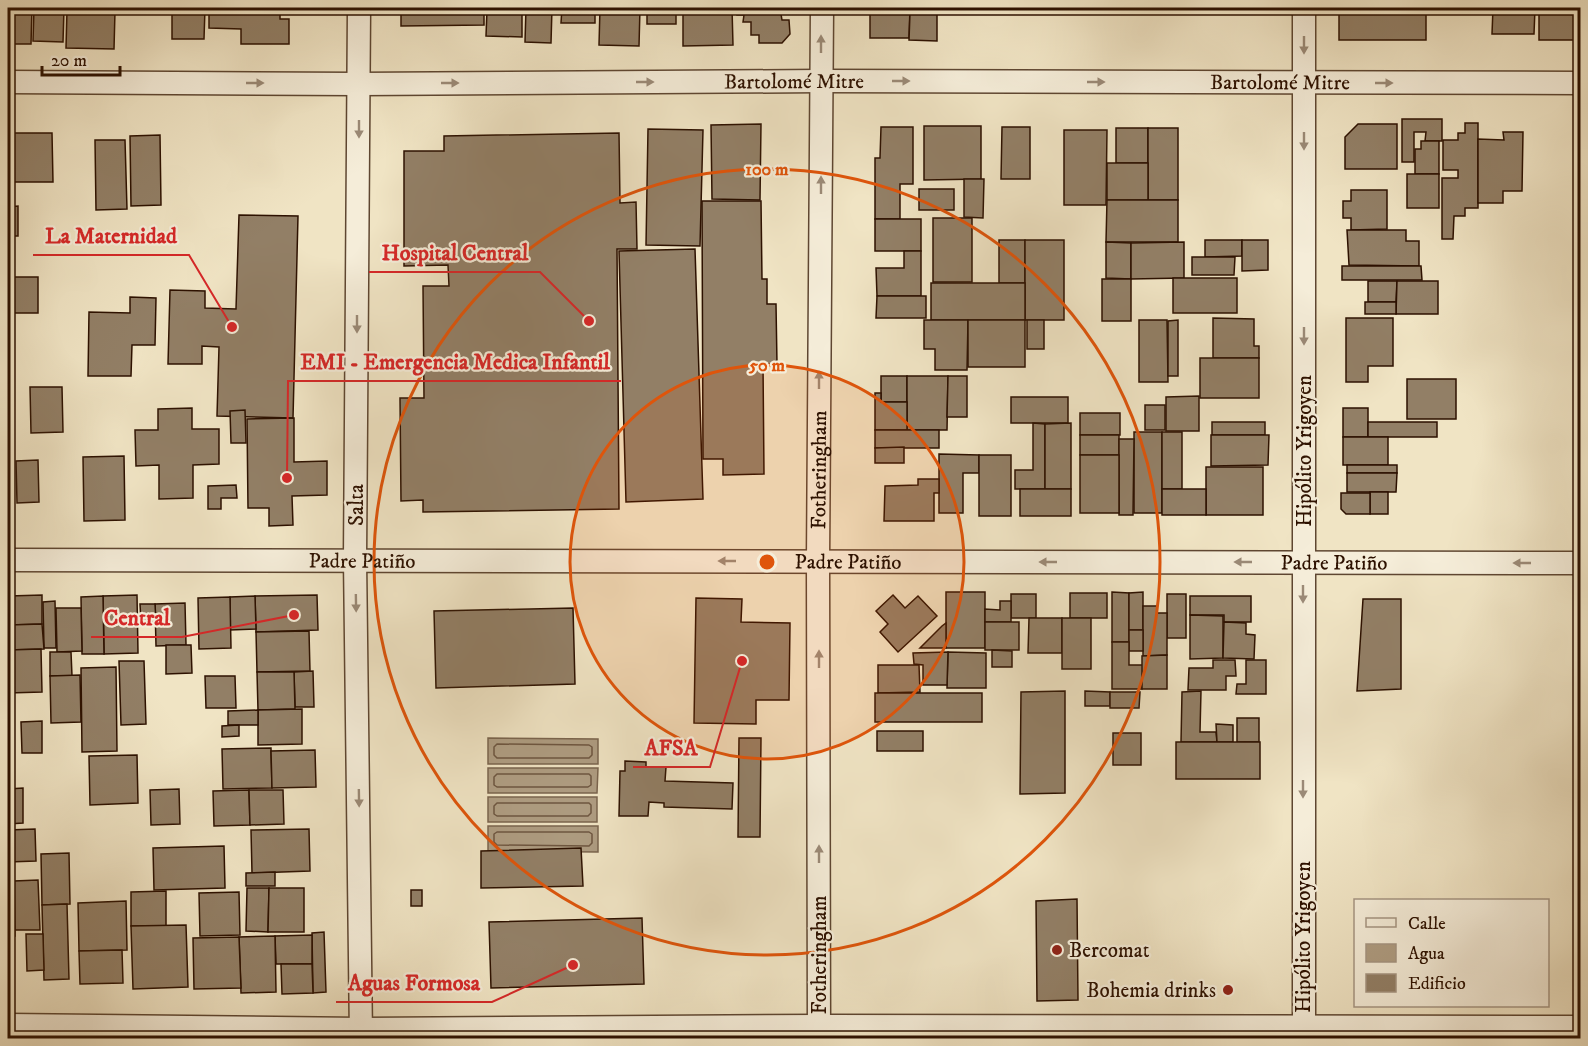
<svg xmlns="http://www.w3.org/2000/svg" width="1588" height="1046" viewBox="0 0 1588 1046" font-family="'IM FELL DW Pica',serif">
<rect width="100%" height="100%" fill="#f0e4c4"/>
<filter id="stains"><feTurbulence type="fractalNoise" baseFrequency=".00333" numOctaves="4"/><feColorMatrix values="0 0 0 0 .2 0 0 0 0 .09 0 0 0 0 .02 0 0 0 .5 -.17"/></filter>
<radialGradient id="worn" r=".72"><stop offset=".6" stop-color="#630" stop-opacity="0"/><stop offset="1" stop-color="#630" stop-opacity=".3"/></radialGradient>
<g fill="#ae9c81" stroke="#7a644d" stroke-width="1.5">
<path d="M488,738L598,739V764H488Z"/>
<path d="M488,768H598L597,793H488Z"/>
<rect x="488" y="797" width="109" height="25"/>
<path d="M488,826H598V852L488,851Z"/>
</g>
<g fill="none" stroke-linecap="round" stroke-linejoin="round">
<g stroke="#6e5640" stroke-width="1.5">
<path d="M497,744L589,745L592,747V755L589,758H497L494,755V747Z"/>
<path d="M497,774H589L591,776V785L588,787H497L494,785V777Z"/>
<path d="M497,803H589L591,805V813L588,816H497L494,814V806Z"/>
<path d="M497,832H589L592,834V843L589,846L497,845L494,842V834Z"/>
</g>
</g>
<g fill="#927f66" stroke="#2d1100" stroke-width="1.5">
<path d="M8,8H32L31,44H8Z"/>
<path d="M34,8H64L63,42L33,41Z"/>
<path d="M172,8H205L204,39H172Z"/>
<path d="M209,8H280V19H289V44H241V29L209,28Z"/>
<path d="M401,8H484V25L401,26Z"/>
<path d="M526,8H552L551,43L525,42Z"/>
<path d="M562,8H595V23H561Z"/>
<path d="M600,8H640L639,46L599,45Z"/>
<rect x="647" y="8" width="29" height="16"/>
<path d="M683,8H732L733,45L683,46Z"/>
<path d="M737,8H791V14H781L782,20H789L790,34L782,43H759V35H751V22H743L744,15H737Z"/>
<path d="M870,8H910L909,38H870Z"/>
<rect x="1339" y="8" width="87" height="32"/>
<rect x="1434" y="8" width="55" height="5"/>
<path d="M1493,8H1535L1534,34H1492Z"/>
<rect x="1539" y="8" width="41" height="32"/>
<path d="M67,10L115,11L114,49L66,48Z"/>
<path d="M487,10L522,11V37L486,36Z"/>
<path d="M910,13H937V41L909,40Z"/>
<path d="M1402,119H1442V141H1425L1426,132H1414V162H1402Z"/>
<path d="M1465,123H1478V208H1465V216H1454L1453,239H1442V178H1458V170H1443V140H1458V133H1465Z"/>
<path d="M761,124L760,200L712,199L711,125Z"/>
<path d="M1358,124H1397V169H1345V137Z"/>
<path d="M924,126H981V179L924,180Z"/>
<path d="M881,127H913V184H900V219H875V158H880Z"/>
<path d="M1002,127H1030V179H1001Z"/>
<rect x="1116" y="128" width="32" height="35"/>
<rect x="1148" y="128" width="30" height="72"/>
<path d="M648,129L703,130L700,246L646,245Z"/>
<path d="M1064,130H1107L1106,205H1064Z"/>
<path d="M1503,132H1523L1522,191H1503V203H1478V139L1504,140Z"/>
<path d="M13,133H52L53,182H13Z"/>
<path d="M619,133L620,203L636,202L637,249H617L619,509L423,512V500L401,501L400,398H424L423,286H449L448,265L404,266V151H444V136Z"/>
<path d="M160,135L161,205L131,206L130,136Z"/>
<path d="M95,140H125L127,209L96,210Z"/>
<path d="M1421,141H1439V174H1415V149H1421Z"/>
<rect x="1107" y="163" width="41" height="37"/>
<rect x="1407" y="174" width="32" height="34"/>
<path d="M964,179H984L983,218L964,217Z"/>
<rect x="919" y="189" width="35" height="21"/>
<path d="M1351,190H1387V229L1351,230V218H1343V201H1351Z"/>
<path d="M1107,200H1178V242H1106Z"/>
<path d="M702,201H761L762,279H767V304H776L777,364H763L764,474L723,475V459H703Z"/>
<path d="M18,206V236H8V207Z"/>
<path d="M239,215L298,216L293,418L217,416L219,347L202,346V364H168L170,290L205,291V308L236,309Z"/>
<rect x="933" y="218" width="39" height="64"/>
<rect x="875" y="219" width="46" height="32"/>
<path d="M1347,230H1406V241H1419V266L1349,265Z"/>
<rect x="999" y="240" width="26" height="43"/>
<rect x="1025" y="240" width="39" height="80"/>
<path d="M1205,240H1242V256L1205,257Z"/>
<path d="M1242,240H1268V270L1242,271Z"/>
<path d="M1106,242L1131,243V279L1106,278Z"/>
<path d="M1184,242V278L1131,279V243Z"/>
<path d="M695,249L703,499L626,502L619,251Z"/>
<path d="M904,251H921V296H877L876,268H904Z"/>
<path d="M1192,257H1235L1234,275H1192Z"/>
<path d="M1342,266H1421L1422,280H1342Z"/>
<rect x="8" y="277" width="30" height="36"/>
<rect x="1173" y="278" width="64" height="35"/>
<rect x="1102" y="279" width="29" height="42"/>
<path d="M1368,281H1397L1396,302H1368Z"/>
<path d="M1397,281H1438V314H1396Z"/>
<rect x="931" y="283" width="94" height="37"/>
<path d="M877,296H926V318H876Z"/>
<path d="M130,297L156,298L155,345H132L131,376H88L89,312L130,313Z"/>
<rect x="1365" y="302" width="31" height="12"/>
<path d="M1213,318L1254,319V346H1259V358H1213Z"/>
<path d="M1346,318H1393V366H1368V382H1346Z"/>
<path d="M924,320H968L967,370H935V349H924Z"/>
<rect x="968" y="320" width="57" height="47"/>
<rect x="1027" y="320" width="17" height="29"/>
<path d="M1139,320H1167L1168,382H1139Z"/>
<path d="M1178,320V376H1168V321Z"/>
<rect x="1200" y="358" width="59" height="40"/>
<rect x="881" y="376" width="26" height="26"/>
<path d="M907,376H948L947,430H907Z"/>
<path d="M948,376H967V417H947Z"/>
<rect x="1407" y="379" width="49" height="40"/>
<path d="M30,387H62L63,432L31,433Z"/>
<path d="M875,393H881V402H907V430H875Z"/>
<path d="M1199,396V431H1166V397Z"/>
<rect x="1011" y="397" width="57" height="26"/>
<rect x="1145" y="405" width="20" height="25"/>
<path d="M192,408V429H219V464L193,465V498L159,499V465L136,466L135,430H158V409Z"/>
<rect x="1343" y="408" width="25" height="29"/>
<path d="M245,410L246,443H231L230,411Z"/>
<rect x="1080" y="413" width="40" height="22"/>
<path d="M8,414H14L13,505H8Z"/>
<path d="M294,418V462L327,461V495L292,496L293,525L269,526V508H248L247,419Z"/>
<rect x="1212" y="422" width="53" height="13"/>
<rect x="1368" y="422" width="69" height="15"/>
<path d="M1033,423L1045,424V489H1015V470H1033Z"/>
<path d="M1071,423V489H1045V424Z"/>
<rect x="875" y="430" width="64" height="18"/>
<rect x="1134" y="432" width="28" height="81"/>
<rect x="1162" y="432" width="20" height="57"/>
<rect x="1080" y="435" width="39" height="20"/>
<path d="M1211,435H1269L1268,465L1211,466Z"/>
<rect x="1343" y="437" width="45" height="28"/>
<path d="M1119,439H1134L1133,515H1119Z"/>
<path d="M904,447V463H875V448Z"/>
<path d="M939,454L979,455V473H963V513H939Z"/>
<rect x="979" y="455" width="32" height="61"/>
<rect x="1080" y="455" width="39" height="58"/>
<path d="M124,456L125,520L84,521L83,457Z"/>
<path d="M38,460L39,502L17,503L16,461Z"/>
<rect x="1347" y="465" width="50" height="8"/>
<rect x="1206" y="467" width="57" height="48"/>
<path d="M1347,473H1397L1396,492H1347Z"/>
<path d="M918,479H939V493H934V521H884L885,486L918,485Z"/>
<path d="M236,485L237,498H221V509H208V486Z"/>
<rect x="1020" y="489" width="51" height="27"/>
<rect x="1162" y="489" width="44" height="26"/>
<rect x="1370" y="492" width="18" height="22"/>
<path d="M1341,493H1370V514H1346L1341,509Z"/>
<rect x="946" y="592" width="39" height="56"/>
<path d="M1112,592L1129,593V642H1112Z"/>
<path d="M1143,592V630H1129V593Z"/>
<rect x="1070" y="593" width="37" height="25"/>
<rect x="1011" y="594" width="25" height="24"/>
<rect x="1167" y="594" width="19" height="44"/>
<path d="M42,595V624L10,625L9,596Z"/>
<path d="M137,595L138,653L104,654L103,596Z"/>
<path d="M317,595L318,630L256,632L255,596Z"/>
<path d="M893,595L905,608L918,596L937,616L898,652L880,632L888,624L876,611Z"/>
<path d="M103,596L104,654H82L81,597Z"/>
<path d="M255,596L256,629L230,630V597Z"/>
<path d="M1190,596H1251V622H1224V615H1190Z"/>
<path d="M230,597L231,648L199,649L198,598Z"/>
<path d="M696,598L742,599L741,622L790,623L789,700H756V724L694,723Z"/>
<path d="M1363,599H1401V689L1357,691Z"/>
<path d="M55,601L56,648H44L43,602Z"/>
<path d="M1000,601H1011V622H985V609L1000,610Z"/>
<path d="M185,603L186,645L156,646L155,604Z"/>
<path d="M140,604H155L156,621L141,622Z"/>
<path d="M1143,606H1157V613H1167V655L1143,656Z"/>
<path d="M56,608H81L82,651L57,652Z"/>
<path d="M573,608L575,684L436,688L434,611Z"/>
<path d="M1190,615L1223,616V658L1190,659Z"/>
<path d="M1029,618H1062V653H1028Z"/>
<rect x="1062" y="618" width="29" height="51"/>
<rect x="985" y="622" width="34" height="28"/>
<path d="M1224,622L1246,623V634L1255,635L1254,659L1223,658Z"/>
<path d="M946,623V648H920L942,626Z"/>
<path d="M42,624L44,649L8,650V625Z"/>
<rect x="1129" y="630" width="14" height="21"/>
<path d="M309,631L310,671L257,672L256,632Z"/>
<path d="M1112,642H1129V665H1143L1142,689H1112Z"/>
<path d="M166,645H191L192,673L166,674Z"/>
<path d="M41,649L42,692L8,693V650Z"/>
<path d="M992,650L1012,651V667H992Z"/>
<path d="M50,652H71L72,676H50Z"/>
<path d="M948,652L986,653V688H947Z"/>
<path d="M948,652L947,685H923V665L914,664L913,653Z"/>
<path d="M1167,655V689H1142V656Z"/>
<path d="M1213,660H1235L1236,676H1226V690H1188L1189,668H1213Z"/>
<path d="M1246,660H1266V694H1236L1237,684H1246Z"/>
<path d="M119,661H144L146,724L121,725Z"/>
<path d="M878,665H919L920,692L878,693Z"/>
<path d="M116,667L117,751L82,752L81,668Z"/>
<path d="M313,671L314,707H295L294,672Z"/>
<path d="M257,672H294L295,709L258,710Z"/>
<path d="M80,675L81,722L51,723L50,676Z"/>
<path d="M205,676H235L236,708H206Z"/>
<path d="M1065,691V793L1020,794L1021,692Z"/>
<path d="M1085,691L1110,692V706H1085Z"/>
<path d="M1201,691L1200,732H1216L1217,742H1181L1182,692Z"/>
<path d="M1110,692H1140L1139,708H1110Z"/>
<rect x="875" y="693" width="107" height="29"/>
<path d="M302,709V744L258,745V710Z"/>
<path d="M258,710V725H228V711Z"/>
<rect x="1237" y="718" width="22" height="24"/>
<path d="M42,721V753H22L21,722Z"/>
<path d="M1216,724L1233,725V742H1217Z"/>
<path d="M239,725V736L222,737V726Z"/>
<rect x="877" y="731" width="46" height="20"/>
<rect x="1113" y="733" width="28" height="32"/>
<path d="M739,738H761L760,837H738Z"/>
<rect x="1176" y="742" width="84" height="37"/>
<path d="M271,748L272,788L223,789L222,749Z"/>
<path d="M315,750L316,787L272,788L271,751Z"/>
<path d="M137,755L138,803L90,805L89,756Z"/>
<path d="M625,761L646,762V767H666L665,781L733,783L732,809L664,807V803L649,802L648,816H619L620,771H625Z"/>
<path d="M23,788V823L8,824V789Z"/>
<path d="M179,789L180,824L151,825L150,790Z"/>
<path d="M249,790L250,825L214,826L213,791Z"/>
<path d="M249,790H283L284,824L250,825Z"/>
<path d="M35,829L36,861L8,862V830Z"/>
<path d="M309,829L310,871L252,873L251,830Z"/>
<path d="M224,846L225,888L154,890L153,848Z"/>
<path d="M581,848L583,886L481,888V851Z"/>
<path d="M69,853L70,904L42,905L41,854Z"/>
<path d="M8,871H14L15,936L8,937Z"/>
<path d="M275,872V886H246V873Z"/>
<path d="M38,880L40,930H15L14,881Z"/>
<path d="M247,888H269L268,932L246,931Z"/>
<path d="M269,888H304V932H268Z"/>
<rect x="411" y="890" width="11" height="16"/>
<path d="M166,891V926H131V892Z"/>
<path d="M239,892L240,935L200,936L199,893Z"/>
<path d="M1077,899L1078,1000L1037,1001L1036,901Z"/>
<path d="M126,901L127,950L79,951L78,903Z"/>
<path d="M67,904L69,979L44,980L42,905Z"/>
<path d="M642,918L644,984L491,988L489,922Z"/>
<path d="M186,925L188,987L133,989L131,926Z"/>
<path d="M324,932L326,992L313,993L312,933Z"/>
<path d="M26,934H43L44,970L27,971Z"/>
<path d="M312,935V964H276L275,936Z"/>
<path d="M275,936L276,992L241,993L239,937Z"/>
<path d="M239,937L241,988L194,989L193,938Z"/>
<path d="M8,945H13L14,992H8Z"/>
<path d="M122,950L123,983L80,984L79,951Z"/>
<path d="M281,964H312L313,993L282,994Z"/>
</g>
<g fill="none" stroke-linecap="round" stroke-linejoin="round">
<defs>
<g id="street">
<path d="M359,8L355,559L361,1038"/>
<path id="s1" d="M8,82L359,84L821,81L1580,83"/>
<path id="s2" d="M8,560L1580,563"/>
<path d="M8,1025L362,1029L819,1026L1580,1027"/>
<path id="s3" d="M819,1038L818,561L822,8"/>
<path d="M1304,1038V8"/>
</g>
</defs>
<use href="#street" stroke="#5e4631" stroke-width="25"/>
<use href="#street" stroke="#f5edd9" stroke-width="22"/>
</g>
<defs><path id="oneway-solid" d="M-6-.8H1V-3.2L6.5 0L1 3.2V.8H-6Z" transform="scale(1.5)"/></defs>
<g fill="#9b8a77">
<use href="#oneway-solid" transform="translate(821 44) rotate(-90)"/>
<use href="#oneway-solid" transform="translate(1304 45) rotate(90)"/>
<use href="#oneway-solid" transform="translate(901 81)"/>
<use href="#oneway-solid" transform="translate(645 82)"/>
<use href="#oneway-solid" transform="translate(1096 82)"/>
<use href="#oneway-solid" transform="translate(255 83)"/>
<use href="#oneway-solid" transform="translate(450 83)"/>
<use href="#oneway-solid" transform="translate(1384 83)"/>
<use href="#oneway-solid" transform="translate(359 129) rotate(90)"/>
<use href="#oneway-solid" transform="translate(1304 141) rotate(90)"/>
<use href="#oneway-solid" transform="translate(821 185) rotate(-90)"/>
<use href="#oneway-solid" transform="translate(357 324) rotate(90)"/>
<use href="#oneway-solid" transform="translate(1304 336) rotate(90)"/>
<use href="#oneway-solid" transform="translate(819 380) rotate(-90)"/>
<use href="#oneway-solid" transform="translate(727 561) rotate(-180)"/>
<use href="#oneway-solid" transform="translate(1048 562) rotate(-180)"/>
<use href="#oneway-solid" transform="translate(1243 562) rotate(-180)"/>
<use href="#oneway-solid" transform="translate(1522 563) rotate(-180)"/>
<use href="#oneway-solid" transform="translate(1303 594) rotate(90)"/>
<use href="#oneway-solid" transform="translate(356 603) rotate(89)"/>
<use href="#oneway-solid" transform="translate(819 659) rotate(-90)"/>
<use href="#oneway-solid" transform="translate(1303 789) rotate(90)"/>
<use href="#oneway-solid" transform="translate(359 798) rotate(89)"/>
<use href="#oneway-solid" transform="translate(819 854) rotate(-90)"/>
</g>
<circle cx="767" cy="562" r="197" fill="#df550b" fill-opacity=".12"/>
<g fill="none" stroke="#df550b" stroke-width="3">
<circle cx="767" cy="562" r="197"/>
<circle cx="767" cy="562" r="393"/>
</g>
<g fill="#8f2418" stroke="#f5edd9" stroke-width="2">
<circle cx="1057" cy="950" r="6"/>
<circle cx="1228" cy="990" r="6"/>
</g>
<g text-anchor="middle" stroke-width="4.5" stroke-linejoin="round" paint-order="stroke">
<g font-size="21" fill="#2d1100" stroke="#f5edd9">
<text dy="7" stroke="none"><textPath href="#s1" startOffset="786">Bartolomé Mitre</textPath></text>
<text dy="7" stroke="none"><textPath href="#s1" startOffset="1272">Bartolomé Mitre</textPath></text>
<text transform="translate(1304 451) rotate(-90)" y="7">Hipólito Yrigoyen</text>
<text dy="7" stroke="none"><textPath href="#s3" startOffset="568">Fotheringham</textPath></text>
<text transform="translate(356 505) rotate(-90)" y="7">Salta</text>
<text dy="7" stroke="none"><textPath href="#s2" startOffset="354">Padre Patiño</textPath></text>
<text dy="7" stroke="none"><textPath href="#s2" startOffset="840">Padre Patiño</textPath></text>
<text dy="7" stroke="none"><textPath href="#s2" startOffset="1326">Padre Patiño</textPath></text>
<text transform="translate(1303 937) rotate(-90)" y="7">Hipólito Yrigoyen</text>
<text transform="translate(819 955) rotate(-90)" y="7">Fotheringham</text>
</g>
<g font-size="21" fill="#2d1100" stroke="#f5edd9" text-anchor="start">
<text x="1069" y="957">Bercomat</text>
<text x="1216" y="997" text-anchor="end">Bohemia drinks</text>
</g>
</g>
<circle cx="767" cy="562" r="9" fill="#df550b" stroke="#f5edd9" stroke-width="3"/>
<g font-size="18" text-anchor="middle" font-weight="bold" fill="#df550b" stroke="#f5edd9" stroke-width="4.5" stroke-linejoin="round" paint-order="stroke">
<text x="767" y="175">100 m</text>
<text x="767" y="371">50 m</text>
</g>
<path fill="none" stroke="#d62828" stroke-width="2" d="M232 327L189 255H33M589 321L540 272H369M287 478L288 381H621M294 615L182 637H91M742 661L710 767H633M573 965L492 1002H336"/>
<g fill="#d62828" stroke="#f5edd9" stroke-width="2">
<circle cx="232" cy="327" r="6"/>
<circle cx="589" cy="321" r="6"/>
<circle cx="287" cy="478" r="6"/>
<circle cx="294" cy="615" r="6"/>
<circle cx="742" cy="661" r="6"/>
<circle cx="573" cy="965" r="6"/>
</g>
<g font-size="22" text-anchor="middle" font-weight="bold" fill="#d62828" stroke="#f5edd9" stroke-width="4.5" stroke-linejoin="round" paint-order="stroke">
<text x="111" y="243">La Maternidad</text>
<text x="455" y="260">Hospital Central</text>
<text x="455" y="369">EMI - Emergencia Medica Infantil</text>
<text x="137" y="625">Central</text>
<text x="671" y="755">AFSA</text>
<text x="414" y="990">Aguas Formosa</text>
</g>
<rect width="1588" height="1046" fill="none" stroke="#f0e4c4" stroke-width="30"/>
<rect x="9" y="9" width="1570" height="1028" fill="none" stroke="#2d1100" stroke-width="3"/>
<rect x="15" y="15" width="1558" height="1016" fill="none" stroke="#2d1100" stroke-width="1.5"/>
<rect x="1354" y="899" width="195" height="108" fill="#f5edd9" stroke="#a59582" stroke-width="1.5"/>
<rect x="1366" y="918" width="30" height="9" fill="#f5edd9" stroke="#a59582" stroke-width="1.5"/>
<text x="1408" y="929" font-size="18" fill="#2d1100">Calle</text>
<rect x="1366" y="944" width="30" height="18" fill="#ae9c81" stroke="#a59582" stroke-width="1.5"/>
<text x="1408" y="959" font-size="18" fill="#2d1100">Agua</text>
<rect x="1366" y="974" width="30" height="18" fill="#927f66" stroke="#a59582" stroke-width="1.5"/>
<text x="1408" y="989" font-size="18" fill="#2d1100">Edificio</text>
<path d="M42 66v9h78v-9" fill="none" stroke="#2d1100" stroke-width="3"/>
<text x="51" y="66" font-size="18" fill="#2d1100" stroke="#f5edd9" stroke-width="4.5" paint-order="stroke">20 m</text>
<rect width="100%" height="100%" filter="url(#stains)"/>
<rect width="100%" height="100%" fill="url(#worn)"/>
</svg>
